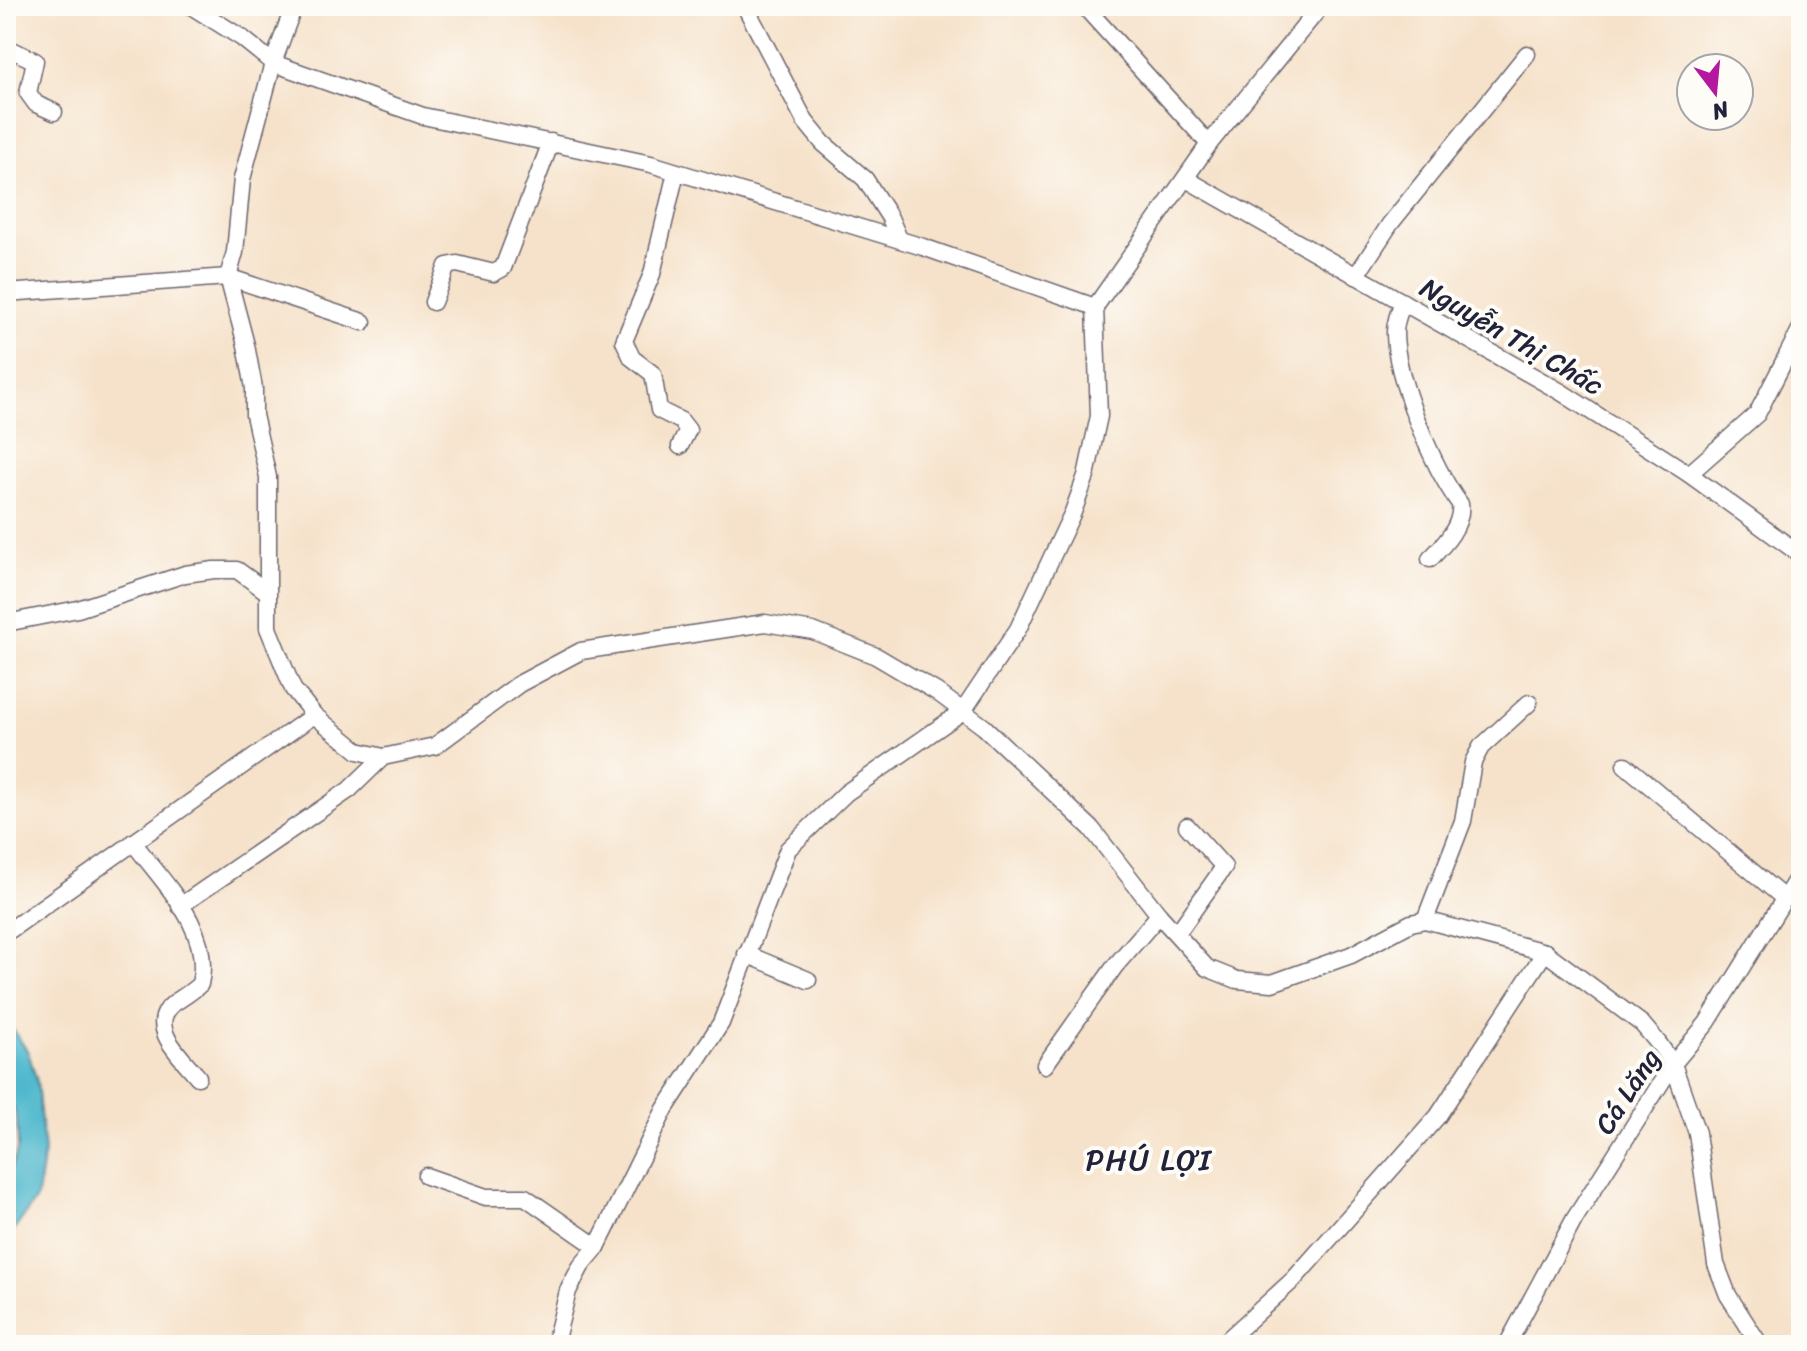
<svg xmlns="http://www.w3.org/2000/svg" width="1807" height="1351" viewBox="0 0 1807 1351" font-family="Sriracha,sans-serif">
<rect width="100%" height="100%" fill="#fdfcf7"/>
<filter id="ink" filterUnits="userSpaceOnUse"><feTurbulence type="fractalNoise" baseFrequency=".0125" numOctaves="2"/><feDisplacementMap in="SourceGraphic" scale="16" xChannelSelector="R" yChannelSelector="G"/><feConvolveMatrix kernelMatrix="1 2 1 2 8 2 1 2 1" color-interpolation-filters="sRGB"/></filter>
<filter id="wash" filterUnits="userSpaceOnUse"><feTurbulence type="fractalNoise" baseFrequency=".006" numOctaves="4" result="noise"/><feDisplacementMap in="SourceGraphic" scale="32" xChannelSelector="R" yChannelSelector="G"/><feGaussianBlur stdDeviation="1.8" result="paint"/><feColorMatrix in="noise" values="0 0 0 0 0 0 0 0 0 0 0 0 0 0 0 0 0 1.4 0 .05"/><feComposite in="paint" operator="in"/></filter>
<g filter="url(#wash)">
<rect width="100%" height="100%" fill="#f6e2ca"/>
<path fill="#4fb8cd" stroke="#386d84" stroke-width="2" d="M6,1019L28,1052L37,1081L44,1152L37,1197L6,1242V1185L18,1147L17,1120L6,1082Z"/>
</g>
<g filter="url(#ink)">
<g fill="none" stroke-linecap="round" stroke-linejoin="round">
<defs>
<g id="street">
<path d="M191,6L242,38L273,63L423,116L651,164L923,247L1095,307L1209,144L1321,6"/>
<path d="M294,6L273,63L242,179L235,252L228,277L246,345L254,388V415L268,477V628L293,689L314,715L358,751L383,757"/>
<path d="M745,6L805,121L823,143L865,179L890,218L899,239"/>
<path d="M1084,6L1209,144"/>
<path d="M6,47L35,61L28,93L36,104L54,112"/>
<path d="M676,172L652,274L624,341L632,358L653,374L659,410L681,421L688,430L680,446"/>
<path d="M1186,179L1561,392L1689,474L1801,555"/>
<path d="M1356,276L1390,224L1527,54"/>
<path d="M6,293L228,277L363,322"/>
<path d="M433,302L447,266L457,264L494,273L503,268L551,142"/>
<path d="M1403,302C1399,312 1395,322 1395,332C1395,377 1433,468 1460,504C1463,525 1444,545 1430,559"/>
<path d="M1689,474L1757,414L1801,328"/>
<path d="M6,623L78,609L185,574L214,570H237L266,591"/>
<path d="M1625,765L1785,899"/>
<path d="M133,842C163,883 213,929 200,984C192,992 183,997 174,1003C145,1027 182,1057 198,1077"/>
<path d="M180,906L349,790L383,757L435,746L519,684L581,651L765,623L813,631L876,656L937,692L984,727L1091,828L1159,915L1207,968L1237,980L1272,983L1351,955L1411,923L1425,920L1545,952L1642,1024L1659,1044L1673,1064L1697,1133L1716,1264L1728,1295L1760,1345"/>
<path d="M1425,920L1463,821L1473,762L1481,747L1529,703"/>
<path d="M10,930L314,715"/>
<path d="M1178,932L1224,867L1187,826"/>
<path d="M746,954L808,980"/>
<path d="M1045,1065L1115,966L1159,915"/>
<path d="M426,1176L486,1197H525L597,1247"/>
<path d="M560,1345L557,1335L568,1291L581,1266L597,1247L665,1109L721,1023L788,849L846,793L963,711L1018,629L1073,512L1086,476L1099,416L1095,307"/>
<path d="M1222,1345L1294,1279L1438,1116L1545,952"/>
<path d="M1507,1345L1575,1218L1673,1064L1707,1023L1801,872"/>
</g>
</defs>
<use href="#street" stroke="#6c656d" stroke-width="19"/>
<use href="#street" stroke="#fff" stroke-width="16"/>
</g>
</g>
<g text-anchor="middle" stroke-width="8" stroke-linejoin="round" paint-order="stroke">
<g font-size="28" fill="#22223b" stroke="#fdfcf7">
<text transform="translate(1512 336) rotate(30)" y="10">Nguyễn Thị Chấc</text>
<text transform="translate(1627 1091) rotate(-57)" y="10">Cá Lăng</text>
</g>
<g font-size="30" letter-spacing="2" fill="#22223b" stroke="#fdfcf7">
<text x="1149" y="1170">PHÚ LỢI</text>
</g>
</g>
<rect width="1807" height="1351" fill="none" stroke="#fdfcf7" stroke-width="32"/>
<g transform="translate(1715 92) rotate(164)"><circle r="38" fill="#fdfcf7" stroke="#a5a5ac" stroke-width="2"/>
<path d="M0-6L14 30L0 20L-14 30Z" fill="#b5179e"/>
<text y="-12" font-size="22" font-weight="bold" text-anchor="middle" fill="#22223b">N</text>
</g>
</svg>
